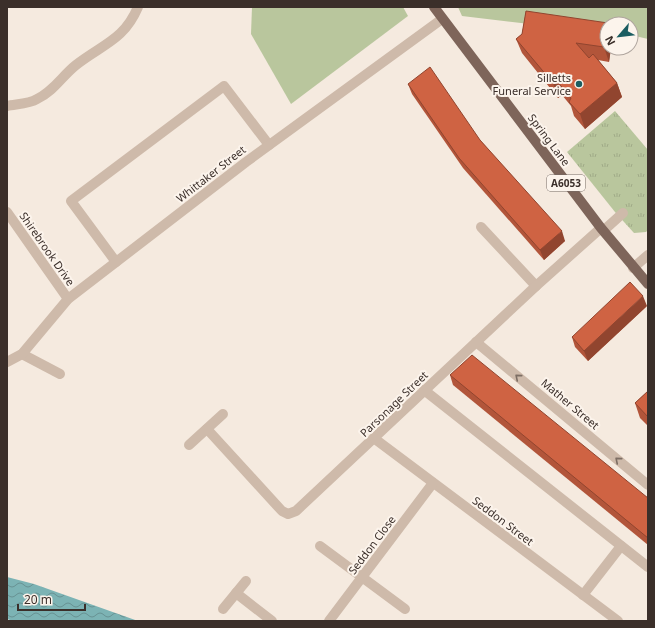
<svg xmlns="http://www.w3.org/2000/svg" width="655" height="628" viewBox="0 0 655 628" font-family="'Noto Sans',sans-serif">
<defs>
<pattern id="grass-tufts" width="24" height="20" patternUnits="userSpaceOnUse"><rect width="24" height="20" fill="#b9c69d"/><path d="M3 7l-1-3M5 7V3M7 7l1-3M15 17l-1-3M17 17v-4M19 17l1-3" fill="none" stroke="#a0aa87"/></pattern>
<pattern id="water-waves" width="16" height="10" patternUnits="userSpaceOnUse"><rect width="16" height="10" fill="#7cb3b4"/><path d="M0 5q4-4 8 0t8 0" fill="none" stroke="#679293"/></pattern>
</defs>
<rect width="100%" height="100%" fill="#f5eadf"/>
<path fill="url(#grass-tufts)" d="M615,111L648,150V230L646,232L634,233L615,212L567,152Z"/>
<g fill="#b9c69d">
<path d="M252,7H403L408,16L291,104L251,34Z"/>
<path d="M458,7H648V39L631,35V24H607V33L462,16Z"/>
</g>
<path fill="url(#water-waves)" d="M7,577L34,584L138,621H13L7,619Z"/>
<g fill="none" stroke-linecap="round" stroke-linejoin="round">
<g stroke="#cebaaa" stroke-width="10">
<path d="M7,106C16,104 29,104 37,99C54,91 62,76 76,65C103,44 124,40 138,7"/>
<path d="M7,212L68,299"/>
<path d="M481,227L536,286"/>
<path d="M603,231L623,213"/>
<path d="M116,262L71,201L224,86L269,145"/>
<path d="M633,268L648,255"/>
<path d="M476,342L648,485"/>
<path d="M22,354L60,374"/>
<path d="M7,362L22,354L68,299L246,162L442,19"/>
<path d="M424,390L648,567"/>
<path d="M207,429L282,511L288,514L296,511L536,286L601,228"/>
<path d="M375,439L618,621"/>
<path d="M189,445L223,414"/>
<path d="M320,546L405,609"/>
<path d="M236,593L272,621"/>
<path d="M583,595L621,546"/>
<path d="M223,609L246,581"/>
<path d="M329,621L433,483"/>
</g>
<path stroke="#7e655a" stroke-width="10" d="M434,7L601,228L648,284"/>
</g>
<g fill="#b2553a">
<path d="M526,11L607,48H611L609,62L598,60L617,83L622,97L585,129L574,116L571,106L562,95L558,98L522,53L516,39L522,34Z"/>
<path d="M408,84L480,140L565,241L544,260L463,168L412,94Z"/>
<path d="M647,306L588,361L575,347L572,337Z"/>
<path d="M450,375L648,498V545L453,385Z"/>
<path d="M648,391V426L640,418L635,403Z"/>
</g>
<g fill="#91452f">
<path d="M607,28V48H611L609,62L604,47Z"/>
<path d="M556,80L562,95L558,98L553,83Z"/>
<path d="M617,83L622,97L585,129L580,114Z"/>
<path d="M562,231L565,241L544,260L540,250Z"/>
<path d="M643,296L647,306L588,361L584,351Z"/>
</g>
<g fill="#cf6343" stroke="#91452f">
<path d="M526,11L608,23L607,24V28L604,47L576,43L589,58L593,54L617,83L580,114L569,102L571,98L556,80L553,83L516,39L522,34Z"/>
<path d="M430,67L480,140L562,231L540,250L459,158L408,84Z"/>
<path d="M630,282L643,296L584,351L572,337Z"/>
<path d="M472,355L648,498V538L450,375Z"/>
<path d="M648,391V417L635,403Z"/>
</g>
<defs><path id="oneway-chevron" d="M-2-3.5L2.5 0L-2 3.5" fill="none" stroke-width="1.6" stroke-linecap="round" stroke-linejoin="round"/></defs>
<g stroke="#7d6e64">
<use href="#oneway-chevron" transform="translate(518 377) rotate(-140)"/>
<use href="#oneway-chevron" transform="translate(618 460) rotate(-140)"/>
</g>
<circle fill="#1b5d61" stroke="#fcf4ec" stroke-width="1.5" cx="579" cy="84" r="4"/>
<g text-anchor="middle" stroke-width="4" stroke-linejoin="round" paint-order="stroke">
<rect fill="#fcf4ec" stroke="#756a64" stroke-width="1" x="547" y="175" width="38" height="16" rx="3"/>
<g font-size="10" font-weight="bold" fill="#3b2f2a">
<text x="566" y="187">A6053</text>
</g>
<g font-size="11" fill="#3b2f2a" stroke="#fcf4ec" text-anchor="end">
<text x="571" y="82">Silletts<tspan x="571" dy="13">Funeral Service</tspan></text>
</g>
<g font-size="11" fill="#3b2f2a" stroke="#fcf4ec">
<text transform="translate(549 140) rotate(53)" y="4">Spring Lane</text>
<text transform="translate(211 174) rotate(-38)" y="4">Whittaker Street</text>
<text transform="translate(47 249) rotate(55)" y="4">Shirebrook Drive</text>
<text transform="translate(394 404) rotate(-44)" y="4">Parsonage Street</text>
<text transform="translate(570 404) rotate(40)" y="4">Mather Street</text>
<text transform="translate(503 521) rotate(37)" y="4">Seddon Street</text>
<text transform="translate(372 545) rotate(-53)" y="4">Seddon Close</text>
</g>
</g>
<rect width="655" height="628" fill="none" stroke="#3b2f2a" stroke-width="16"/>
<g transform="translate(619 36) rotate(242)"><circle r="19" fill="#fcf4ec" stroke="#afa59e"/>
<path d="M0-3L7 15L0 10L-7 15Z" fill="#1b5d61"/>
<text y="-6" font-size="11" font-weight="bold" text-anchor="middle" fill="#3b2f2a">N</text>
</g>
<path d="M18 604v6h67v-6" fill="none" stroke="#3b2f2a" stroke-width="2"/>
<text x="24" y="604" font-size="12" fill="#3b2f2a" stroke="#fcf4ec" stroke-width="3" paint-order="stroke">20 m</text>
</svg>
